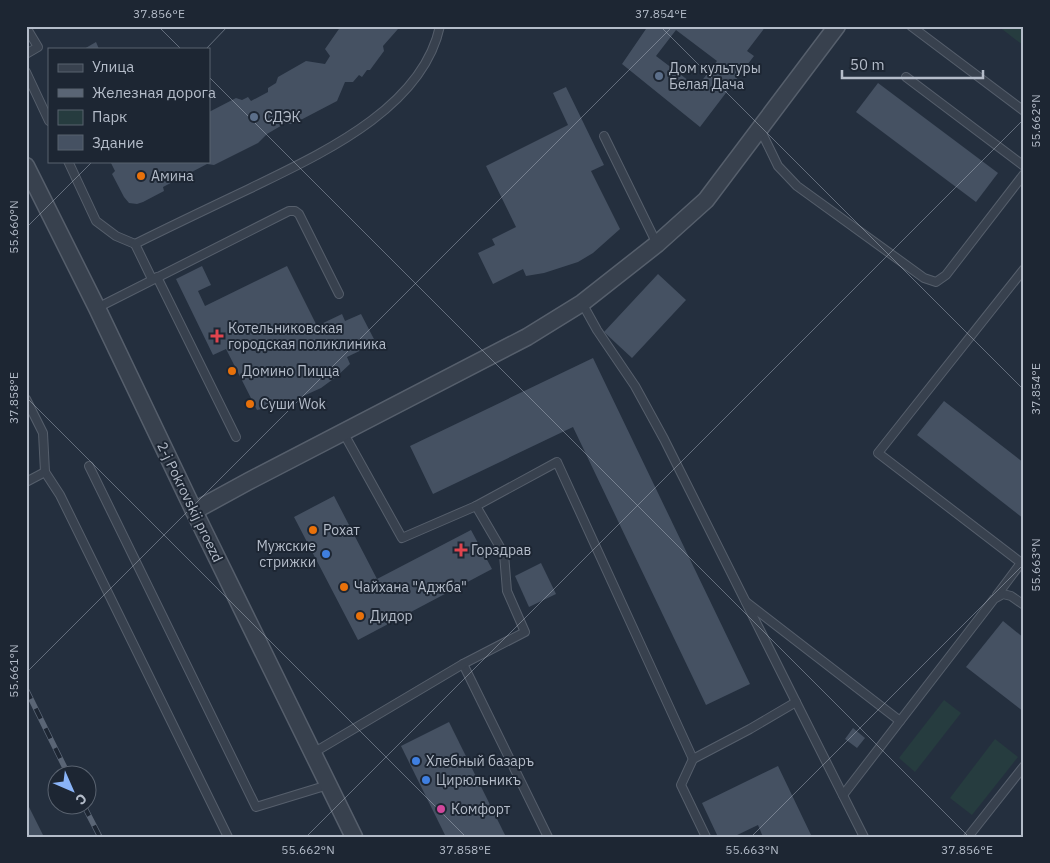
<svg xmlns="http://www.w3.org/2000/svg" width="1050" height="863" viewBox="0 0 1050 863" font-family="'IBM Plex Sans',sans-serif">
<rect width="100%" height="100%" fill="#242f3e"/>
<g fill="#263c3f">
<path d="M998,26H1024V46Z"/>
<path d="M944,700L961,713L915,772L899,758Z"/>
<path d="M995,739L1018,757L972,815L950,798Z"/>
</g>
<g fill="#455162" fill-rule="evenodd">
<path d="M341,26H399L398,29L383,46L384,51L370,70H367L362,77L359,75L353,82H345L337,101L293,124H284L267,134L258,143L214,165L207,164L163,187L164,191L143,202L137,204L129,203L124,197L112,174L115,171L110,161H209V112L236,98L242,100L248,97L251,101L268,92V88L276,83L278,77L306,61L325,64L330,56L325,49Z"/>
<path d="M648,26H766L747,51L754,56L700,127L622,64ZM676,30L717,61L697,87L656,56Z"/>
<path d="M96,42L99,49H84Z"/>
<path d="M878,83L998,173L976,202L856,112Z"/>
<path d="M566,87L604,165L591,171L620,229L593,253L578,262L544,273L526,276L523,269L493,284L478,253L495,245L492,239L516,227L486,166L568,125L553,93Z"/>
<path d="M202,266L211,285L198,291L205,306L287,266L317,326L342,314L345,321L361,314L376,343L347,357L350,364L336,377L321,388L288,403L257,410L226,349L213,355L176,279Z"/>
<path d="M658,274L686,300L632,358L604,332Z"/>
<path d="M593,358L750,684L706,705L573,427L433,494L410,446Z"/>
<path d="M944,401L1024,463V519L917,435Z"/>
<path d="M334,496L377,579L471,530L492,569L358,640L294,517Z"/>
<path d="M541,563L556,594L529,607L515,576Z"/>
<path d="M1003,621L1024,638V712L966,667Z"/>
<path d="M449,722L506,837H446L401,746Z"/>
<path d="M853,728L865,738L857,748L845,739Z"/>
<path d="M778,766L812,837H763L758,825L733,837H718L702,803Z"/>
<path d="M26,801L44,837H26Z"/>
</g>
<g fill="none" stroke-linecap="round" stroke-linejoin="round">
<defs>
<g id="lane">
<path d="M911,26L1024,111"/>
<path d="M26,27L38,47L26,54"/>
<path d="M26,72L49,121"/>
<path d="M906,77L1024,166"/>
<path d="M760,129L778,166L797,186L924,278L936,282L946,275L1024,174"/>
<path d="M604,136L657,244"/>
<path d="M68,161L96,221L116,236L135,244"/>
<path d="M1024,269L878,453L1024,565"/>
<path d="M157,277L236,437"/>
<path d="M152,279L135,244C173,225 211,207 249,189C318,155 422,110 440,26"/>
<path d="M582,303L597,330L635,386L664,439L796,702"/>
<path d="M97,308L289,211H295L299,214L339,294"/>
<path d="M26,399L43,433L45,472L60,495L228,837"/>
<path d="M89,466L256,807L328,785"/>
<path d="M26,482L45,472"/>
<path d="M476,506L557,462L693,759"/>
<path d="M997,595L1021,563"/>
<path d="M746,602L900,721"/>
<path d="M463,664L548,837"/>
<path d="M313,753L463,664L525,632L507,591L504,554L476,506L402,538L343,432"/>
<path d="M843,795L994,599L1003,594L1011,596L1024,605"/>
<path d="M706,837L681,785L693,759L750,729L796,702L864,837"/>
<path d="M968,837L1024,766"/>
</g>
<g id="street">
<path d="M26,166L97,308L194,511L354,837"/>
<path d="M194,511L249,481L527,337L582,303L657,244L706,200L837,26"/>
</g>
</defs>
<use href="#lane" stroke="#565f6c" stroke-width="10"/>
<use href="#street" stroke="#565f6c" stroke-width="19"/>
<use href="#lane" stroke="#38414e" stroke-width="8"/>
<use href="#street" stroke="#38414e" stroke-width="16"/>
<defs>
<g id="rail">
<path d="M26,689L69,776"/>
<path d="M84,806L100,837"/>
</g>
</defs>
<use href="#rail" stroke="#5a6575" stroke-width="5.5"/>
<use href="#rail" stroke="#1d2633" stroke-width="4" stroke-dasharray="11" stroke-linecap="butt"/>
</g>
<path fill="none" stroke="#b4bcc9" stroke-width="1" stroke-opacity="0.45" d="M158,26L181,49M660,26L1024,390M206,49L228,26M209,77L969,837M26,228L93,161M26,397L466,837M26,673L673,26M306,837L1024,119M751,837L1024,564"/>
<g fill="#5c6f8a" stroke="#1d2633" stroke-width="2">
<circle cx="659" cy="76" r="5"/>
<circle cx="254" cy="117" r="5"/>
</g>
<g fill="#e8710a" stroke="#1d2633" stroke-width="2">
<circle cx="141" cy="176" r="5"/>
<circle cx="232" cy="371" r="5"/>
<circle cx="250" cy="404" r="5"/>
<circle cx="313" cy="530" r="5"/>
<circle cx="344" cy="587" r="5"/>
<circle cx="360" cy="616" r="5"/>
</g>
<g fill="#e0444e" stroke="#1d2633" stroke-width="2">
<path d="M214.5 328.5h5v5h5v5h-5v5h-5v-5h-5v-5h5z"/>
<path d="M458.5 542.5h5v5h5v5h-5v5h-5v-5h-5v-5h5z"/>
</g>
<g fill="#3f7fe0" stroke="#1d2633" stroke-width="2">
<circle cx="326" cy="554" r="5"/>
<circle cx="416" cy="761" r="5"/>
<circle cx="426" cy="780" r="5"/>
</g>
<circle fill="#d1479c" stroke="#1d2633" stroke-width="2" cx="441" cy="809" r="5"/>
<g text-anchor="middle" stroke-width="4" stroke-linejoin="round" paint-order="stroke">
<g font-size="14" fill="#b4bcc9" stroke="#1d2633" text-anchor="start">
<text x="669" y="73">Дом культуры<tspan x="669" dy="16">Белая Дача</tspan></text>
<text x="264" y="122">СДЭК</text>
<text x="151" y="181">Амина</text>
<text x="228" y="333">Котельниковская<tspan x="228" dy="16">городская поликлиника</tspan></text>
<text x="242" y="376">Домино Пицца</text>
<text x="260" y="409">Суши Wok</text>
<text x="323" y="535">Рохат</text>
<text x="316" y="551" text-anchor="end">Мужские<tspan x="316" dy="16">стрижки</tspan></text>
<text x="471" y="555">Горздрав</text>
<text x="354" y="592">Чайхана "Аджба"</text>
<text x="370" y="621">Дидор</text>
<text x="426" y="766">Хлебный базаръ</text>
<text x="436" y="785">Цирюльникъ</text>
<text x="451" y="814">Комфорт</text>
</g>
<g font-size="14" fill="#b4bcc9" stroke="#1d2633">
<text transform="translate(190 502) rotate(64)" y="5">2-j Pokrovskij proezd</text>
</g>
</g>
<rect width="1050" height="863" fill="none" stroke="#1d2633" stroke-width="55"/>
<rect x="48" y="48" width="162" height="115" fill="#1d2633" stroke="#59626f"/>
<rect x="58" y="64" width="25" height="8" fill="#38414e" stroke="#59626f"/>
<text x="92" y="72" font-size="15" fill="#b4bcc9">Улица</text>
<rect x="58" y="89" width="25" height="8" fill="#5a6575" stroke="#59626f"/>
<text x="92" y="98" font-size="15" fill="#b4bcc9">Железная дорога</text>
<rect x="58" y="110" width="25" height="15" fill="#263c3f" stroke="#59626f"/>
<text x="92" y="122" font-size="15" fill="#b4bcc9">Парк</text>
<rect x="58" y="135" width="25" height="15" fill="#455162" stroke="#59626f"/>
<text x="92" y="148" font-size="15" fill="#b4bcc9">Здание</text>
<g transform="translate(72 790) rotate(135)"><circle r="24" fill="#1d2633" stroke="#59626f"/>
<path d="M0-4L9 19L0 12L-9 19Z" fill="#8ab4f8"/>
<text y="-8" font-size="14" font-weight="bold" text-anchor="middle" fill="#b4bcc9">С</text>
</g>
<path d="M842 70v8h141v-8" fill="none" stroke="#b4bcc9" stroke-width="2.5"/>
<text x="850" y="70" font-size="15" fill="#b4bcc9" stroke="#1d2633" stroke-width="4" paint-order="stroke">50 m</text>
<rect x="28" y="28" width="994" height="808" fill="none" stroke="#b4bcc9" stroke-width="2"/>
<g font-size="12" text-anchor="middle" fill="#b4bcc9">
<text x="159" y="18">37.856°E</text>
<text x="661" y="18">37.854°E</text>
<text transform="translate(1036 121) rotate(-90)" y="4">55.662°N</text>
<text transform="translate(14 227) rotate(-90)" y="4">55.660°N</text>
<text transform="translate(1036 389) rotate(-90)" y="4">37.854°E</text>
<text transform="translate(14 398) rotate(-90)" y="4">37.858°E</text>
<text transform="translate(1036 565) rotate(-90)" y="4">55.663°N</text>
<text transform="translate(14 671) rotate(-90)" y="4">55.661°N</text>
<text x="308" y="854">55.662°N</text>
<text x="465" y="854">37.858°E</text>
<text x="752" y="854">55.663°N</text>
<text x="967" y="854">37.856°E</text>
</g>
</svg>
